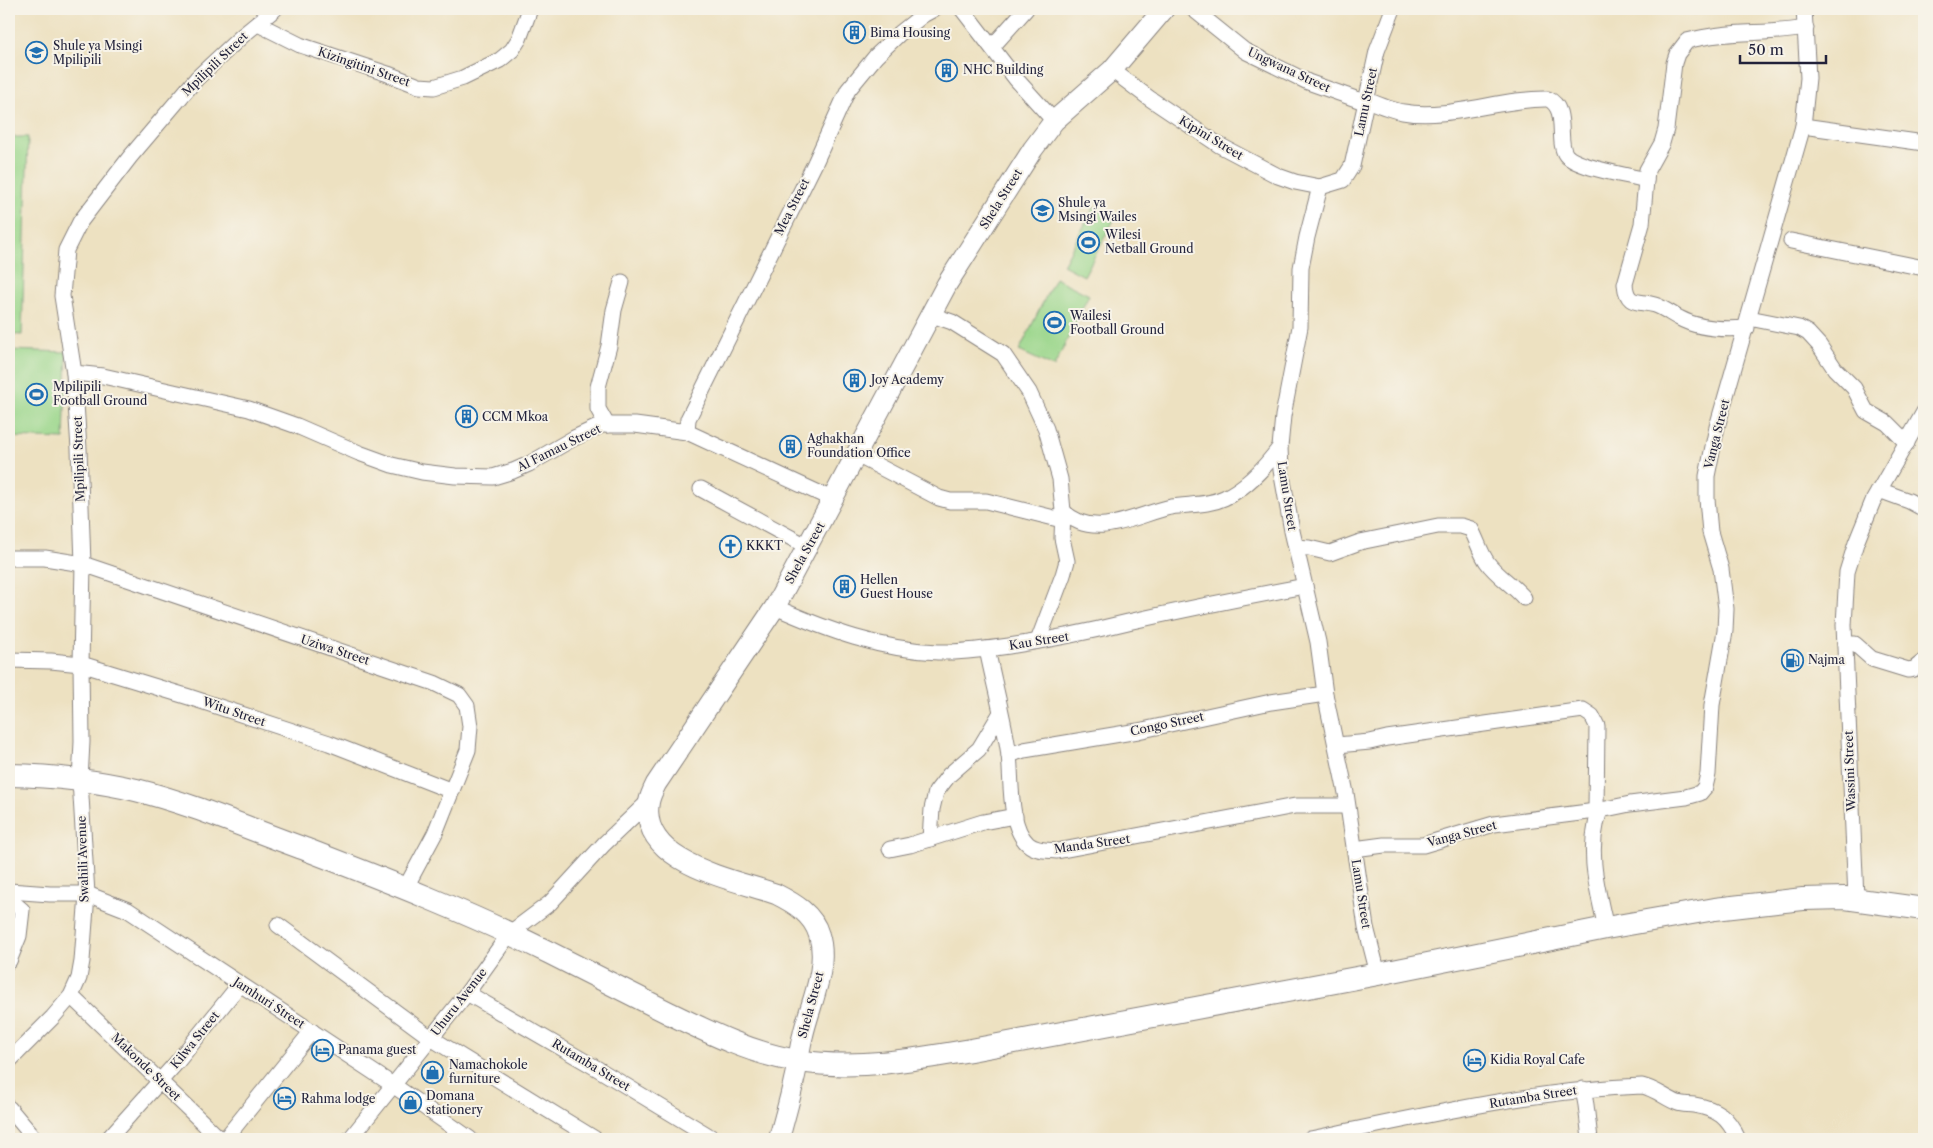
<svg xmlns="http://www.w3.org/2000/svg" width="1933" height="1148" viewBox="0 0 1933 1148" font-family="'Libre Caslon Text',serif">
<rect width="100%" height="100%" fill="#f7f3e8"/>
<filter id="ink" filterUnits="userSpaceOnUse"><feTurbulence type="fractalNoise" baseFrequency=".02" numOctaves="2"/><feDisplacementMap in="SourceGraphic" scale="10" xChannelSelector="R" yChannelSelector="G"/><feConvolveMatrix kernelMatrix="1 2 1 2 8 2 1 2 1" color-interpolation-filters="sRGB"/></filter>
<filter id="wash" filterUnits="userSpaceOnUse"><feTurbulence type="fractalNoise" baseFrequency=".0096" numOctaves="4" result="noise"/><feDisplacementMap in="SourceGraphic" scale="20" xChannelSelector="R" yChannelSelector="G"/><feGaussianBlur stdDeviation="1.12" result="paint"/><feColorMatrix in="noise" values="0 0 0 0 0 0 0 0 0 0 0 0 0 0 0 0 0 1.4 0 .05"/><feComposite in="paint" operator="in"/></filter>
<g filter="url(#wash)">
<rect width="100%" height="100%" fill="#ede1c1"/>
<g fill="#9ad68a" stroke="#5e7c62">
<path d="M9,137H28L22,335L9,334Z"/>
<path d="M1094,207L1115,218L1084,276L1063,265Z"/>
<path d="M1055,278L1089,295L1054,367L1019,351Z"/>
<path d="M9,350L67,352L64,439L9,437Z"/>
</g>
</g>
<g filter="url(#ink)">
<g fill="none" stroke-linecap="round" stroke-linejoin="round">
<defs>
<g id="minor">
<path d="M962,9L1016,79L1054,121"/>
<path d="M1193,9L1245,51L1308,82L1367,103"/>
<path d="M258,24L300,45L388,74L419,86L434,87L463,78L500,60L512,50L519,39L530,9"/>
<path d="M992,47L1026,9"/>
<path d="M1112,70L1149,98L1219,145L1278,176L1295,182L1320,187L1343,180L1352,166L1377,51L1393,9"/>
<path d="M1367,100C1379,105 1391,110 1403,112C1449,120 1501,98 1548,99C1569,108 1556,142 1566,155C1577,168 1628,175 1646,180"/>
<path d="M1803,126L1924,143"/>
<path d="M1320,187L1307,237L1301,268L1300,327L1283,416L1280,447L1281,470L1292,531L1318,642L1325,694L1346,793L1366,927L1378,974"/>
<path d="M1791,241L1924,268"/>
<path d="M932,315L952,322L1003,354L1029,392L1046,429L1060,479L1063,511L1062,538L1067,561L1063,575L1038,641"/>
<path d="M1749,318L1799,328L1808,333L1819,345L1835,369L1854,388L1866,411L1887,423L1907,443"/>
<path d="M1747,328C1724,330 1699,329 1679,318C1671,314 1664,308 1655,305C1639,300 1627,307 1625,284L1642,224L1647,170L1662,143L1666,129L1674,63L1677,54L1687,41C1725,30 1767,35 1806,28"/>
<path d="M74,373L103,376L249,409L297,426L359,453L392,465L422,472L455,476L493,477L513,471L529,464L574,438L602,425H635L687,432L834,500"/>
<path d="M607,425L598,409V387L609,346L614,310L622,282"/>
<path d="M687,432L688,419L703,389L815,163L848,90L876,56L899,34L923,15L934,9"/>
<path d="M857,455L939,498L950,501H986L1062,520"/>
<path d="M701,489L808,547"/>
<path d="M1879,490L1909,501L1924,509"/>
<path d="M1063,511C1094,542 1137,514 1171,507C1189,504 1207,506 1224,498C1246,488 1266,466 1280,447"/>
<path d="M1296,547L1309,548L1330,553L1360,542L1438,526H1461L1471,529C1477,540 1480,552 1487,562C1497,576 1513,585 1524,598"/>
<path d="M9,558H45L83,564L434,683L459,695L467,706L470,726L468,750L435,833L406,887"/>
<path d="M775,607C827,630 881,650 938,652C961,653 986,649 1009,646C1049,640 1088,632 1128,622C1186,609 1246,597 1305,586"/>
<path d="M1845,644H1855L1872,659L1908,670L1914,669L1924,661"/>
<path d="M987,649C994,684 1004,719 1009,755C1012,779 1008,826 1028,844C1036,851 1047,850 1057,851L1295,806H1347"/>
<path d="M9,660L51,661L81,664L189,697L329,743L452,791"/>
<path d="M1337,745L1370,742L1387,738L1583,710L1592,716L1597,726L1596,811"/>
<path d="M1009,755L1024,750L1138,731L1271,702L1325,694"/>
<path d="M1600,810C1586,850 1597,888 1606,928"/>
<path d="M930,839L932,809L936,792L949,775L979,749L1000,714"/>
<path d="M890,849L910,845L983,822L1015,816"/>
<path d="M1354,849L1384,845H1423L1494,824L1596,811L1630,804L1686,797L1700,793L1705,787L1708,774L1712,705L1725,631L1726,609L1721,569L1710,532L1707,499V476L1717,427L1803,126L1808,78L1804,9"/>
<path d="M9,891L50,894H87L128,910L393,1085L470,1139"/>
<path d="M1856,898L1844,625L1847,572L1856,543L1873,501L1924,412"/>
<path d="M9,899L22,910L19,936L9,961"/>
<path d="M278,925L431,1038L595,1139"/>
<path d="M467,993L598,1069L714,1139"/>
<path d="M71,996L220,1139"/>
<path d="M9,1061L53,1017L71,996L79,978L82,961L87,894L80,780L82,742L81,664L83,564L79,449L74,373L62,296L66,250L80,222L130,157L197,78L242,36L275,9"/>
<path d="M1583,1089L1586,1105L1590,1139"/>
<path d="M9,1108L35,1139"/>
<path d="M108,1139L178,1061L240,984"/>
<path d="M225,1139L312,1031"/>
<path d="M350,1139L467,993L510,933L550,903L604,844L649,801"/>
<path d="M1310,1139C1418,1117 1532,1090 1642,1086C1656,1089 1665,1098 1678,1103C1683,1105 1688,1104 1694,1105C1718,1109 1728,1117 1738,1139"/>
</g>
<path id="major" d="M779,1139C784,1119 790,1100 794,1080C798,1065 799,1050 803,1035C810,1004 829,967 819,935C813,914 794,903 776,894C733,879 638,863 649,802C650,796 653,790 656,784L775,607L947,284L1033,149L1054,121L1112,70L1164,9"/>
<path id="highway" d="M9,775C52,776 94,780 136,790C193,804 249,829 305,849C388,881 470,913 550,953C589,973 629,993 669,1013C710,1033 753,1054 798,1061C856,1070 913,1060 971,1050L1378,974L1606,928L1715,909L1803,899L1845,898L1924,909"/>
</defs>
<use href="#minor" stroke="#88827e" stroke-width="17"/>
<use href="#major" stroke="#88827e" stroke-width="22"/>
<use href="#highway" stroke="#88827e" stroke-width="24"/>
<use href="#minor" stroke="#fff" stroke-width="15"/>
<use href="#major" stroke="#fff" stroke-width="20"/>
<use href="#highway" stroke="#fff" stroke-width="22"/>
</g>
</g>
<defs>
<symbol id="building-ring" viewBox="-11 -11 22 22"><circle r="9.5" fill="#f7f3e8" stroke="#1f6fb2" stroke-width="1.5"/><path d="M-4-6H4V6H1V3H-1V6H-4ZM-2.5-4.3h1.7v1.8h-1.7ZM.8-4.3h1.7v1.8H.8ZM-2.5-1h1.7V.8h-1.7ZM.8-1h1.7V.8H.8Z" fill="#1f6fb2"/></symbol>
<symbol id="school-ring" viewBox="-11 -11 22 22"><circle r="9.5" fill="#f7f3e8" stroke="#1f6fb2" stroke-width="1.5"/><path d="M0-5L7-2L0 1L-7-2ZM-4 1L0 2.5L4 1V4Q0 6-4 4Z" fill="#1f6fb2"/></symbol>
<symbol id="stadium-ring" viewBox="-11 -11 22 22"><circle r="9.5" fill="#f7f3e8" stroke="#1f6fb2" stroke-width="1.5"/><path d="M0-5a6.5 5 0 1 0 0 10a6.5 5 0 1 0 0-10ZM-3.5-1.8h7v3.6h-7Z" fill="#1f6fb2"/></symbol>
<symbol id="church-ring" viewBox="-11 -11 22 22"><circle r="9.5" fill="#f7f3e8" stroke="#1f6fb2" stroke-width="1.5"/><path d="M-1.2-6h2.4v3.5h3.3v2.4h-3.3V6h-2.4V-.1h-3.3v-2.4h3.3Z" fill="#1f6fb2"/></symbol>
<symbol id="fuel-ring" viewBox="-11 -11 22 22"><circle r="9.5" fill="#f7f3e8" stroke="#1f6fb2" stroke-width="1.5"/><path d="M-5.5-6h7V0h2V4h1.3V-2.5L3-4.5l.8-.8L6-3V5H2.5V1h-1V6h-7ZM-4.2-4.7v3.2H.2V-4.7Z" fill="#1f6fb2"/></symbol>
<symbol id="hotel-ring" viewBox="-11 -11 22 22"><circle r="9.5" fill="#f7f3e8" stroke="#1f6fb2" stroke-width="1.5"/><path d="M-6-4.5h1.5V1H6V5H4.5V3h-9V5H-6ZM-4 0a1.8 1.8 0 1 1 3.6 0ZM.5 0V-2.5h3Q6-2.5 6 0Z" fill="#1f6fb2"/></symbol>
<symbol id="shop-ring" viewBox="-11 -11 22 22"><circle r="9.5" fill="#f7f3e8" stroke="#1f6fb2" stroke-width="1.5"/><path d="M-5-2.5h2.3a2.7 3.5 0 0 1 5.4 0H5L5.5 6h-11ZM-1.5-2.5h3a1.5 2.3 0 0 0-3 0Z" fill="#1f6fb2"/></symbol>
</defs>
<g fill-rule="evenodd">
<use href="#building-ring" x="842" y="20" width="25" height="25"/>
<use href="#school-ring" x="24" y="40" width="25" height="25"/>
<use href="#building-ring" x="934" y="58" width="25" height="25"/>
<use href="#school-ring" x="1030" y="198" width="25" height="25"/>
<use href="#stadium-ring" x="1076" y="230" width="25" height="25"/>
<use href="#stadium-ring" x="1042" y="310" width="25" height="25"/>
<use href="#building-ring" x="842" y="368" width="25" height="25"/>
<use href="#stadium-ring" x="24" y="382" width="25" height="25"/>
<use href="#building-ring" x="454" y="404" width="25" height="25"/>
<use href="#building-ring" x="778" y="434" width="25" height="25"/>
<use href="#church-ring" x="718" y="534" width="25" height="25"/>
<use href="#building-ring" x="832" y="574" width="25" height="25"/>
<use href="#fuel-ring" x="1780" y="648" width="25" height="25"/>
<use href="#hotel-ring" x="310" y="1038" width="25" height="25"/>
<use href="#hotel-ring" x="1462" y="1048" width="25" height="25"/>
<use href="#shop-ring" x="420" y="1060" width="25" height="25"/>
<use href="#hotel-ring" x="272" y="1086" width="25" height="25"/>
<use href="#shop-ring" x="398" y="1090" width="25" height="25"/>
</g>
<g text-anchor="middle" stroke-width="4" stroke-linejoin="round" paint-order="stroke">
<g font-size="12" fill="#22223b" stroke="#f7f3e8" text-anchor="start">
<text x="870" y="37">Bima Housing</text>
<text x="53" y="50">Shule ya Msingi<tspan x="53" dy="14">Mpilipili</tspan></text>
<text x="963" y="74">NHC Building</text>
<text x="1058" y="207">Shule ya<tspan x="1058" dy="14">Msingi Wailes</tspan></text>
<text x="1105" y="239">Wilesi<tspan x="1105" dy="14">Netball Ground</tspan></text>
<text x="1070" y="320">Wailesi<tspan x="1070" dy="14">Football Ground</tspan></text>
<text x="871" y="384">Joy Academy</text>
<text x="53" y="391">Mpilipili<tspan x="53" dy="14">Football Ground</tspan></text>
<text x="482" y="421">CCM Mkoa</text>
<text x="807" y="443">Aghakhan<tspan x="807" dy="14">Foundation Office</tspan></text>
<text x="746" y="550">KKKT</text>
<text x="860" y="584">Hellen<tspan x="860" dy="14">Guest House</tspan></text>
<text x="1808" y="664">Najma</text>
<text x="338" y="1054">Panama guest</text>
<text x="1490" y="1064">Kidia Royal Cafe</text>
<text x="449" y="1069">Namachokole<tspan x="449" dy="14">furniture</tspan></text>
<text x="426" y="1100">Domana<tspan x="426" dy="14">stationery</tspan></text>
<text x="301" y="1103">Rahma lodge</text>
</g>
<g font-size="12" fill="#22223b" stroke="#f7f3e8">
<text transform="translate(215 64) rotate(-44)" y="4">Mpilipili Street</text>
<text transform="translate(364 67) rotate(19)" y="4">Kizingitini Street</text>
<text transform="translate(1289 70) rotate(25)" y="4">Ungwana Street</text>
<text transform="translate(1366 102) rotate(-78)" y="4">Lamu Street</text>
<text transform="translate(1211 138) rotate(31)" y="4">Kipini Street</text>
<text transform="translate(1001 199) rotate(-58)" y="4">Shela Street</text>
<text transform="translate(792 207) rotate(-63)" y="4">Mea Street</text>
<text transform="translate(1717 434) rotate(-76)" y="4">Vanga Street</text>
<text transform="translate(559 448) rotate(-26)" y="4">Al Famau Street</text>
<text transform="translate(79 459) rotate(-92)" y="4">Mpilipili Street</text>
<text transform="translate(1287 496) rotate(81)" y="4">Lamu Street</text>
<text transform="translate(805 553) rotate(-61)" y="4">Shela Street</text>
<text transform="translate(1039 641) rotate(-9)" y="4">Kau Street</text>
<text transform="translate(335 650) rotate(18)" y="4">Uziwa Street</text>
<text transform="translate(234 712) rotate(19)" y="4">Witu Street</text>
<text transform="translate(1167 724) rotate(-12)" y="4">Congo Street</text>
<text transform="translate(1850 771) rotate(-92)" y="4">Wassini Street</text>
<text transform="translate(1462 834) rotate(-15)" y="4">Vanga Street</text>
<text transform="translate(1092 844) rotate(-8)" y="4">Manda Street</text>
<text transform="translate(83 859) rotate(-92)" y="4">Swahili Avenue</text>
<text transform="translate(1361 894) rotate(81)" y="4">Lamu Street</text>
<text transform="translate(459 1002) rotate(-52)" y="4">Uhuru Avenue</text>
<text transform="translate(269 1003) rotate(33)" y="4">Jamhuri Street</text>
<text transform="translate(811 1005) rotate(-75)" y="4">Shela Street</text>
<text transform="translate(195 1040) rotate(-51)" y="4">Kilwa Street</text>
<text transform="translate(591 1065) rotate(31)" y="4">Rutamba Street</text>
<text transform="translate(146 1067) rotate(44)" y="4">Makonde Street</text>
<text transform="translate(1533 1097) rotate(-9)" y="4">Rutamba Street</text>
</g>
</g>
<rect width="1933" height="1148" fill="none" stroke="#f7f3e8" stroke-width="30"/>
<path d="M1740 55v8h86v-8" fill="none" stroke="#22223b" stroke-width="2.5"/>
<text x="1748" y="55" font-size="15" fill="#22223b" stroke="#f7f3e8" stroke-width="4" paint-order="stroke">50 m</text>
</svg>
